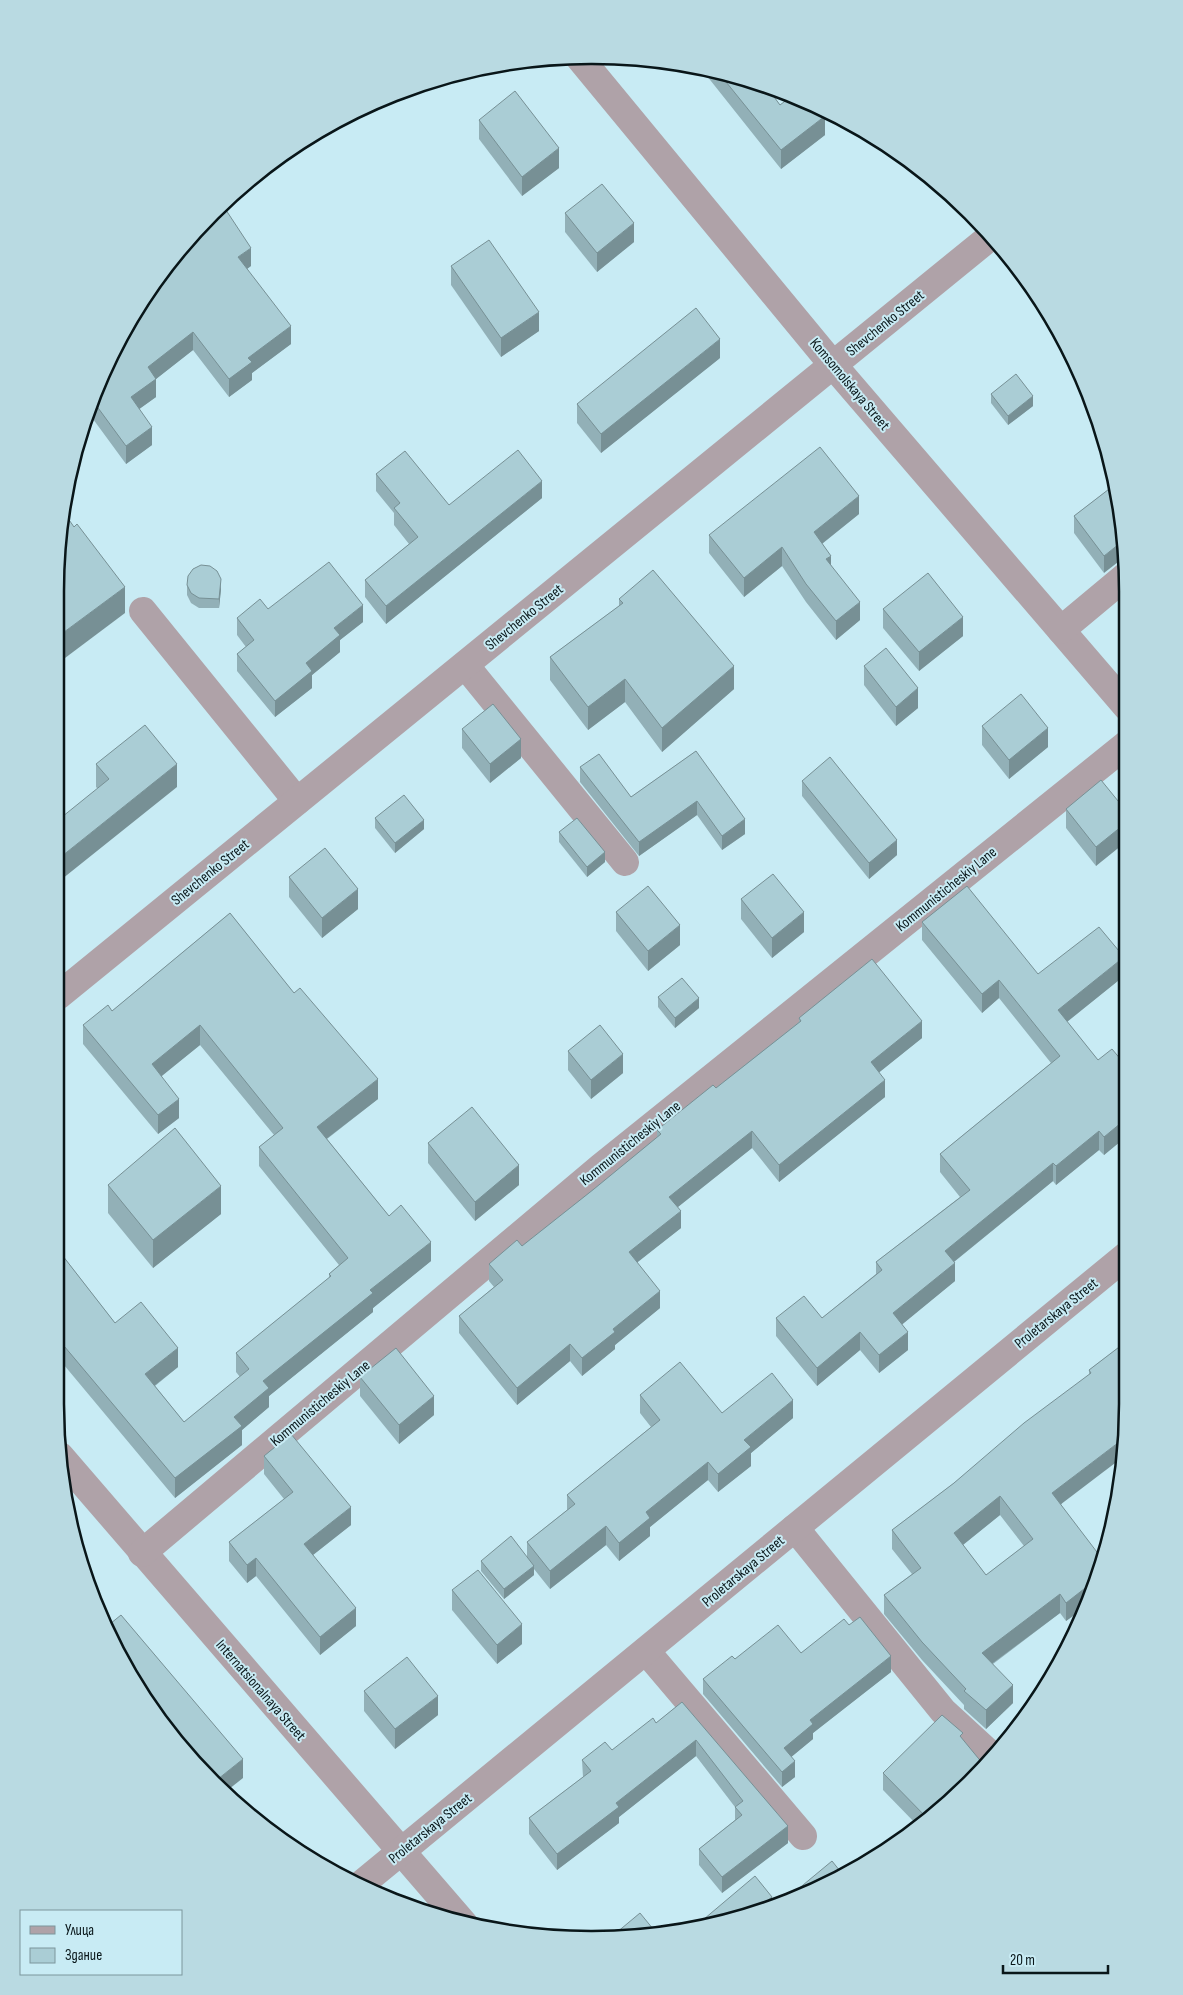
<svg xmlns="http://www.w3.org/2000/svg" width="1183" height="1995" viewBox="0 0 1183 1995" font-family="'Sofia Sans Condensed',sans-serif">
<rect width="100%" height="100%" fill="#c8ebf4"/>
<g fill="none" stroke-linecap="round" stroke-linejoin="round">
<g stroke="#afa2a8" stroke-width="28">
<path d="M578,56L833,365L1127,707"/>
<path d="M143,611L297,801"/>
<path d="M1061,630L1127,575"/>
<path d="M465,665L625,862"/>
<path d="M58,996L990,237"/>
<path d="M60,1456L464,1924"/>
<path d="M795,1528L943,1711L991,1755"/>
<path d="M142,1553L601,1167L1127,744"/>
<path d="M646,1651L803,1836"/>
<path d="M359,1886L1127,1255"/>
</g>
</g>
<g fill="#92b0b7" fill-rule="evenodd">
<path d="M699,66L766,86L780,105L825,135L781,169Z"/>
<path d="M479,120L559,168L522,196L479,139Z"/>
<path d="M565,213L634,242L597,272L565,232Z"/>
<path d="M251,266L247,269L291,344L252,373V380L229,397L193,350L156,379V397L139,409L152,445L126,464L93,419L82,426L84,419L145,294Z"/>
<path d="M451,266L539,331L501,357L451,285Z"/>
<path d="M720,358L601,453L577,423V404Z"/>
<path d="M991,394L1033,406L1008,425L991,403Z"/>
<path d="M376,474L449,505L542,498L386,624L365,597V580L409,544L394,525V513L376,491Z"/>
<path d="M1113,486L1104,573L1074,533V516Z"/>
<path d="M859,514L822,544L831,565L860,620L836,640L806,602L782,566L744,597L709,553V535Z"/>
<path d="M187,585L221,589L219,608H199L191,603L187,595Z"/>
<path d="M619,599L734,689L662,752L625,702L588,730L550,680V657L619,606Z"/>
<path d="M268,609L363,622L340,640V652L312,675V688L275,717L237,671V654L246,647L237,635V618Z"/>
<path d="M883,609L963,636L919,671L883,628Z"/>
<path d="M864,666L918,708L896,726L864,685Z"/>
<path d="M982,726L1048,747L1009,779L982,745Z"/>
<path d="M462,729L521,758L490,783L462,748Z"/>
<path d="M696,751L745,834L722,850L697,815L639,856L580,782V767L631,797Z"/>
<path d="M96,764L177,787L97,788L96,787Z"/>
<path d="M802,781L897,855L869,879L802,796Z"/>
<path d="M1066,809L1127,812L1096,866L1066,828Z"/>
<path d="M375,818L424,829L395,853L375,828Z"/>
<path d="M559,832L605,862L587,877L559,842Z"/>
<path d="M289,877L358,909L322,938L289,897Z"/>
<path d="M741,899L804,932L772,958L741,919Z"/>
<path d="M616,912L680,945L648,971L616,931Z"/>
<path d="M230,913L378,1099L327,1139L389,1216L431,1261L373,1308V1312L269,1396V1407L242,1430V1445L175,1498L59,1359V1251L115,1323L178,1367L155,1386L184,1422L240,1377L236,1372V1353L329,1278V1274L339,1265L259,1166V1147L274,1135L200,1045L161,1076L179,1118L158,1134L83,1044V1025L112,1011Z"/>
<path d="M922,922L1038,974L1124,976L1067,1022L1098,1060L1127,1067V1136L1104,1155L1099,1150L1056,1185L1053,1181L954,1262L955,1281L902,1324L908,1350L879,1373L860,1350L817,1386L776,1336V1318H822L876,1274V1262L960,1197L940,1172V1154L1051,1063L999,998L982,1013L922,940Z"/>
<path d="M658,997L699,1008L675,1028L658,1007Z"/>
<path d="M799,1018L922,1038L879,1072L885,1097L779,1182L752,1148L678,1207L681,1228L637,1262L660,1308L615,1345V1349L582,1376L570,1361L517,1405L459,1333V1316L494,1287L489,1281V1264L522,1246L594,1189L657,1137V1130L716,1088L799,1022Z"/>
<path d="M568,1051L623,1073L591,1099L568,1070Z"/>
<path d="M428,1143L519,1185L475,1221L428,1163Z"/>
<path d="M108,1185L221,1214L153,1268L108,1213Z"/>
<path d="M1127,1341L1061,1505L1100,1576L1084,1608L1066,1621L1060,1613L993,1664L1013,1703L986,1729L964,1709V1705L922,1660L884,1614V1595L912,1574L892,1549V1530L954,1483L1089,1375V1370ZM1000,1515L1024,1546L986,1575L963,1545Z"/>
<path d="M360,1377L434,1415L399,1444L360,1396Z"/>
<path d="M640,1395L722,1413L793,1418L751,1453V1466L718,1492L708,1480L650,1527V1536L619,1561L606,1545L550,1589L534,1569V1575L504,1599L481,1571V1561L527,1557V1542L567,1510V1495L651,1427L640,1413Z"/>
<path d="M264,1456L351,1525L313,1555L356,1626L320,1655L256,1576L247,1583L229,1561V1542L284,1499L264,1474Z"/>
<path d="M452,1590L522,1644L497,1664L452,1610Z"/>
<path d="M849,1625L891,1672L813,1733V1739L791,1757L795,1777L782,1787L703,1694V1679L735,1659L801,1653Z"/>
<path d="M364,1691L438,1715L395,1749L364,1711Z"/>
<path d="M682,1702L788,1843L722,1893L699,1865V1849L735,1820V1807L696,1756L619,1817V1823L557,1870L529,1834V1818L583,1777L582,1760L612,1750L656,1723Z"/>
<path d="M963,1739L945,1807L918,1826L883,1790V1773Z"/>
<path d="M844,1876L797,1899V1890Z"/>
</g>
<g fill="#779095">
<path d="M825,116V135L781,169V150Z"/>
<path d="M559,148V168L522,196V177Z"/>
<path d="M634,223V242L597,272V253Z"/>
<path d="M251,248V266L238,275V257Z"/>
<path d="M539,312V331L501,357V338Z"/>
<path d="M291,326V344L252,373V380L229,397V379L248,358Z"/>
<path d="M193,332V350L156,379V397L131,415V397L148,367Z"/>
<path d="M720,339V358L601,453V434Z"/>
<path d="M1033,396V406L1008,425V416Z"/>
<path d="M93,401V419L82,426L84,419L92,402Z"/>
<path d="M152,427V445L126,464V446Z"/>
<path d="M542,481V498L386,624V606Z"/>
<path d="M859,496V514L814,550V532Z"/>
<path d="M1124,540L1127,555L1104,573V556Z"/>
<path d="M782,547V566L744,597V578Z"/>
<path d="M831,556V575L826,559Z"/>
<path d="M221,579V589L219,608V599Z"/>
<path d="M125,587V613L57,664L56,638Z"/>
<path d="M860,602V620L836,640V621Z"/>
<path d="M363,605V622L340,640V652L312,675V688L275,717V701L334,628Z"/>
<path d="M963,617V636L919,671V652Z"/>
<path d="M734,666V689L662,752V728Z"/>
<path d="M625,679V702L588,730V707Z"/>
<path d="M918,688V708L896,726V707Z"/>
<path d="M1048,728V747L1009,779V760Z"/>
<path d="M521,739V758L490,783V764Z"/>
<path d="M177,764V787L57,883V860Z"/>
<path d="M697,801V815L639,856V842Z"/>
<path d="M745,819V834L722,850V836Z"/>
<path d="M424,820V829L395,853V843Z"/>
<path d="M1127,822V841L1096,866V847Z"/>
<path d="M897,840V855L869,879V863Z"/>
<path d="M605,852V862L587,877V867Z"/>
<path d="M358,889V909L322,938V918Z"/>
<path d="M804,912V932L772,958V938Z"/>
<path d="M680,925V945L648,971V951Z"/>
<path d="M1124,957V976L1058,1029V1010Z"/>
<path d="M999,980V998L982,1013V994Z"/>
<path d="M699,998V1008L675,1028V1018Z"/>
<path d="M922,1021V1038L871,1079V1062Z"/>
<path d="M200,1025V1045L152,1084V1064Z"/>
<path d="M623,1054V1073L591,1099V1080Z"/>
<path d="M378,1079V1099L317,1146V1127Z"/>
<path d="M885,1080V1097L779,1182V1165Z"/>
<path d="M179,1099V1118L158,1134V1115Z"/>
<path d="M62,1115V1135L58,1137V1118Z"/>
<path d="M1127,1118V1136L1104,1155V1137Z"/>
<path d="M752,1131V1148L669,1214V1197Z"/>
<path d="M1099,1131V1150L1056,1185V1166Z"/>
<path d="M1053,1163V1181L945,1269V1251Z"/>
<path d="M519,1165V1185L475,1221V1202Z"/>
<path d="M221,1186V1214L153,1268V1240Z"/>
<path d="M681,1211V1228L629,1269V1252Z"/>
<path d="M431,1242V1261L373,1308V1312L269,1396V1407L242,1430V1445L175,1498V1478L234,1417L263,1381L370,1290Z"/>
<path d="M955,1263V1281L893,1332V1313Z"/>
<path d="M660,1291V1308L615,1345V1349L582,1376V1358L613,1329Z"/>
<path d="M860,1332V1350L817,1386V1368Z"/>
<path d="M908,1332V1350L879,1373V1355Z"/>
<path d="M570,1344V1361L517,1405V1388Z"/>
<path d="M178,1348V1367L145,1393V1374Z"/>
<path d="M434,1396V1415L399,1444V1425Z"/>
<path d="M793,1400V1418L751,1453V1466L718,1492V1474L744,1440Z"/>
<path d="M1127,1436L1123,1457L1052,1511V1493Z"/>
<path d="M708,1462V1480L650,1527V1536L619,1561V1543L646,1512Z"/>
<path d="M1000,1496V1515L954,1552V1533Z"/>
<path d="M351,1507V1525L304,1562V1544Z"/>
<path d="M606,1526V1545L550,1589V1571Z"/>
<path d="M256,1558V1576L247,1583V1565Z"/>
<path d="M534,1566V1575L504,1599V1589Z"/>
<path d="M1098,1578L1084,1608L1066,1621V1603Z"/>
<path d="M1060,1594V1613L982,1671V1653Z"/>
<path d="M356,1608V1626L320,1655V1637Z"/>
<path d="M522,1624V1644L497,1664V1645Z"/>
<path d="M891,1656V1672L813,1733V1739L784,1763V1748L810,1720Z"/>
<path d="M1013,1685V1703L986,1729V1710Z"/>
<path d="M438,1696V1715L395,1749V1729Z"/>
<path d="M696,1740V1756L619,1817V1823L557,1870V1854L616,1803Z"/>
<path d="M243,1759V1778L224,1793L213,1783Z"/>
<path d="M795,1761V1777L782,1787V1772Z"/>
<path d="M788,1826V1843L722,1893V1877Z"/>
<path d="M772,1897V1907L752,1913Z"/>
</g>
<g fill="#aacdd5" stroke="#779095" fill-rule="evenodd">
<path d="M718,72L766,86L780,105L793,95L797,96L819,108L825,116L781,150Z"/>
<path d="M515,91L559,148L522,177L479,120Z"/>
<path d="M602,184L634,223L597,253L565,213Z"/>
<path d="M222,204L251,248L238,257L291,326L248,358L252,362L229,379L193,332L148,367L156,379L131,397L152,427L126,446L93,401L92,402L145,294L212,212Z"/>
<path d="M489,240L539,312L501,338L451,266Z"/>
<path d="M696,308L720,339L601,434L577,404Z"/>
<path d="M1016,374L1033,396L1008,416L991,394Z"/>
<path d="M820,447L859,496L814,532L831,556L826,559L860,602L836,621L806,584L782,547L744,578L709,535Z"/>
<path d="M518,450L542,481L386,606L365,580L418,537L394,508L400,503L376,474L405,451L449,505Z"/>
<path d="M1113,486L1124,540L1104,556L1074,516Z"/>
<path d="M65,514L74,527L77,524L125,587L56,638V556Z"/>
<path d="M329,562L363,605L334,628L340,635L306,663L312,671L275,701L237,654L254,640L237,618L260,599L268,609Z"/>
<path d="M201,565L210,566L217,571L221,579L219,599L199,598L191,593L187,585L188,576L193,569Z"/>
<path d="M653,570L734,666L662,728L625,679L588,707L550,657L623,603L619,599Z"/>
<path d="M928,573L963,617L919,652L883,609Z"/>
<path d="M886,648L918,688L896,707L864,666Z"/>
<path d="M1021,694L1048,728L1009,760L982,726Z"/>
<path d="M493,704L521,739L490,764L462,729Z"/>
<path d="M145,725L177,764L57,860V821L109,779L96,764Z"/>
<path d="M696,751L745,819L722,836L697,801L639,842L580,767L599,754L631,797Z"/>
<path d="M830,757L897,840L869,863L802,781Z"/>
<path d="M1101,780L1127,812V822L1096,847L1066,809Z"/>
<path d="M404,795L424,820L395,843L375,818Z"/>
<path d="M577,818L605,852L587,867L559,832Z"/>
<path d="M325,848L358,889L322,918L289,877Z"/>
<path d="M773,874L804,912L772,938L741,899Z"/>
<path d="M648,886L680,925L648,951L616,912Z"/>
<path d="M967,886L1038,974L1099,927L1124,957L1058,1010L1098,1060L1112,1049L1127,1067V1118L1104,1137L1099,1131L1056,1166L1053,1163L945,1251L955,1263L893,1313L908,1332L879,1355L860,1332L817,1368L776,1318L804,1296L822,1318L882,1270L876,1262L970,1190L940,1154L1060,1056L999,980L982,994L922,922Z"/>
<path d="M230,913L294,993L300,988L378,1079L317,1127L389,1216L401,1205L431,1242L370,1290L373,1293L263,1381L269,1388L234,1417L242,1426L175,1478L59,1340V1251L115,1323L141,1302L178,1348L145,1374L184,1422L249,1369L236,1353L331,1276L329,1274L348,1258L259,1147L283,1128L200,1025L152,1064L179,1099L158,1115L83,1025L108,1005L112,1011Z"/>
<path d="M872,959L922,1021L871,1062L885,1080L779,1165L752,1131L669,1197L681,1211L629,1252L660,1291L613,1329L615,1332L582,1358L570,1344L517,1388L459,1316L503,1280L489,1264L517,1240L522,1246L594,1189L661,1134L657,1130L713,1085L716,1088L801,1021L799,1018Z"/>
<path d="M682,978L699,998L675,1018L658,997Z"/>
<path d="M600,1025L623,1054L591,1080L568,1051Z"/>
<path d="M472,1107L519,1165L475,1202L428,1143Z"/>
<path d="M58,1111L62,1115L58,1118Z"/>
<path d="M175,1128L221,1186L153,1240L108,1185Z"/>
<path d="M1127,1341V1436L1052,1493L1103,1560L1100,1576L1098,1578L1066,1603L1060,1594L982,1653L1013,1685L986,1710L964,1691L966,1689L922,1642L884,1595L921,1568L892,1530L954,1483L1024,1423L1091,1373L1089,1370ZM1000,1496L1033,1539L986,1575L954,1533Z"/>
<path d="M396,1348L434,1396L399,1425L360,1377Z"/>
<path d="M680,1362L722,1413L772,1373L793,1400L744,1440L751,1447L718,1474L708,1462L646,1512L650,1518L619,1543L606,1526L550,1571L527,1542L575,1504L567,1495L660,1420L640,1395Z"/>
<path d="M291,1434L351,1507L304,1544L356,1608L320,1637L256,1558L247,1565L229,1542L293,1492L264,1456Z"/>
<path d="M511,1536L534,1566L504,1589L481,1561Z"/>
<path d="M478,1570L522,1624L497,1645L452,1590Z"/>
<path d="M121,1615L243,1759L213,1783L166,1730L110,1641L105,1628Z"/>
<path d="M860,1617L891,1656L810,1720L813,1724L784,1748L795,1761L782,1772L703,1679L732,1656L735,1659L778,1625L801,1653L844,1619L849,1625Z"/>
<path d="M407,1657L438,1696L395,1729L364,1691Z"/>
<path d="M682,1702L788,1826L722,1877L699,1849L742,1815L735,1807L743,1801L696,1740L616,1803L619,1807L557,1854L529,1818L591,1771L582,1760L605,1742L612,1750L653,1718L656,1723Z"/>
<path d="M942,1715L963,1733L960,1736L983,1764L945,1807L928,1819L883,1773Z"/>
<path d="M832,1861L844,1876L803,1896L797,1890Z"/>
<path d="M755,1876L772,1897L752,1913L696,1930H691Z"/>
<path d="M640,1913L658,1935L626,1939L610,1938Z"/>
</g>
<g text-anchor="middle" stroke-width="4" stroke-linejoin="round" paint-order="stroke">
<g font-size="15" fill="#091619" stroke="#c8ebf4">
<text transform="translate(885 323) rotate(-39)" y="5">Shevchenko Street</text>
<text transform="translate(850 384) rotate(50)" y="5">Komsomolskaya Street</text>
<text transform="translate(524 617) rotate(-39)" y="5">Shevchenko Street</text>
<text transform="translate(210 872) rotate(-39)" y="5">Shevchenko Street</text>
<text transform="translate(946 889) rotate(-39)" y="5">Kommunisticheskiy Lane</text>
<text transform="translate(630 1143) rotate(-39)" y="5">Kommunisticheskiy Lane</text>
<text transform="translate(1056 1313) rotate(-39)" y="5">Proletarskaya Street</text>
<text transform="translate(320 1403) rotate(-40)" y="5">Kommunisticheskiy Lane</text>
<text transform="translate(743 1571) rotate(-40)" y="5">Proletarskaya Street</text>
<text transform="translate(261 1690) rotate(49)" y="5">Internatsionalnaya Street</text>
<text transform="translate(430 1828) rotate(-39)" y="5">Proletarskaya Street</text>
</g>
</g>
<path d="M0 0H1183V1995H0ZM591 64H592A527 527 0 0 1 1119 591V1404A527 527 0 0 1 592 1931H591A527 527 0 0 1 64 1404V591A527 527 0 0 1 591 64Z" fill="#b9dae2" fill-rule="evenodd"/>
<path fill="none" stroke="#091619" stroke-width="2.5" d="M591 64H592A527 527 0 0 1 1119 591V1404A527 527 0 0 1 592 1931H591A527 527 0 0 1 64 1404V591A527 527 0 0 1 591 64Z"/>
<rect x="20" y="1910" width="162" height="65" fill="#c8ebf4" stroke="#7c969c"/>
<rect x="30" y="1926" width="25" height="8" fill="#afa2a8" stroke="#7c969c"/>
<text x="65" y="1935" font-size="15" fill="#091619">Улица</text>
<rect x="30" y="1948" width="25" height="15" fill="#aacdd5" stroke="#7c969c"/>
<text x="65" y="1960" font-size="15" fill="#091619">Здание</text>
<path d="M1003 1965v8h105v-8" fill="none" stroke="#091619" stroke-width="2.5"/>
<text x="1010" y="1965" font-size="15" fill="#091619" stroke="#c8ebf4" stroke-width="4" paint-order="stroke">20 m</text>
</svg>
